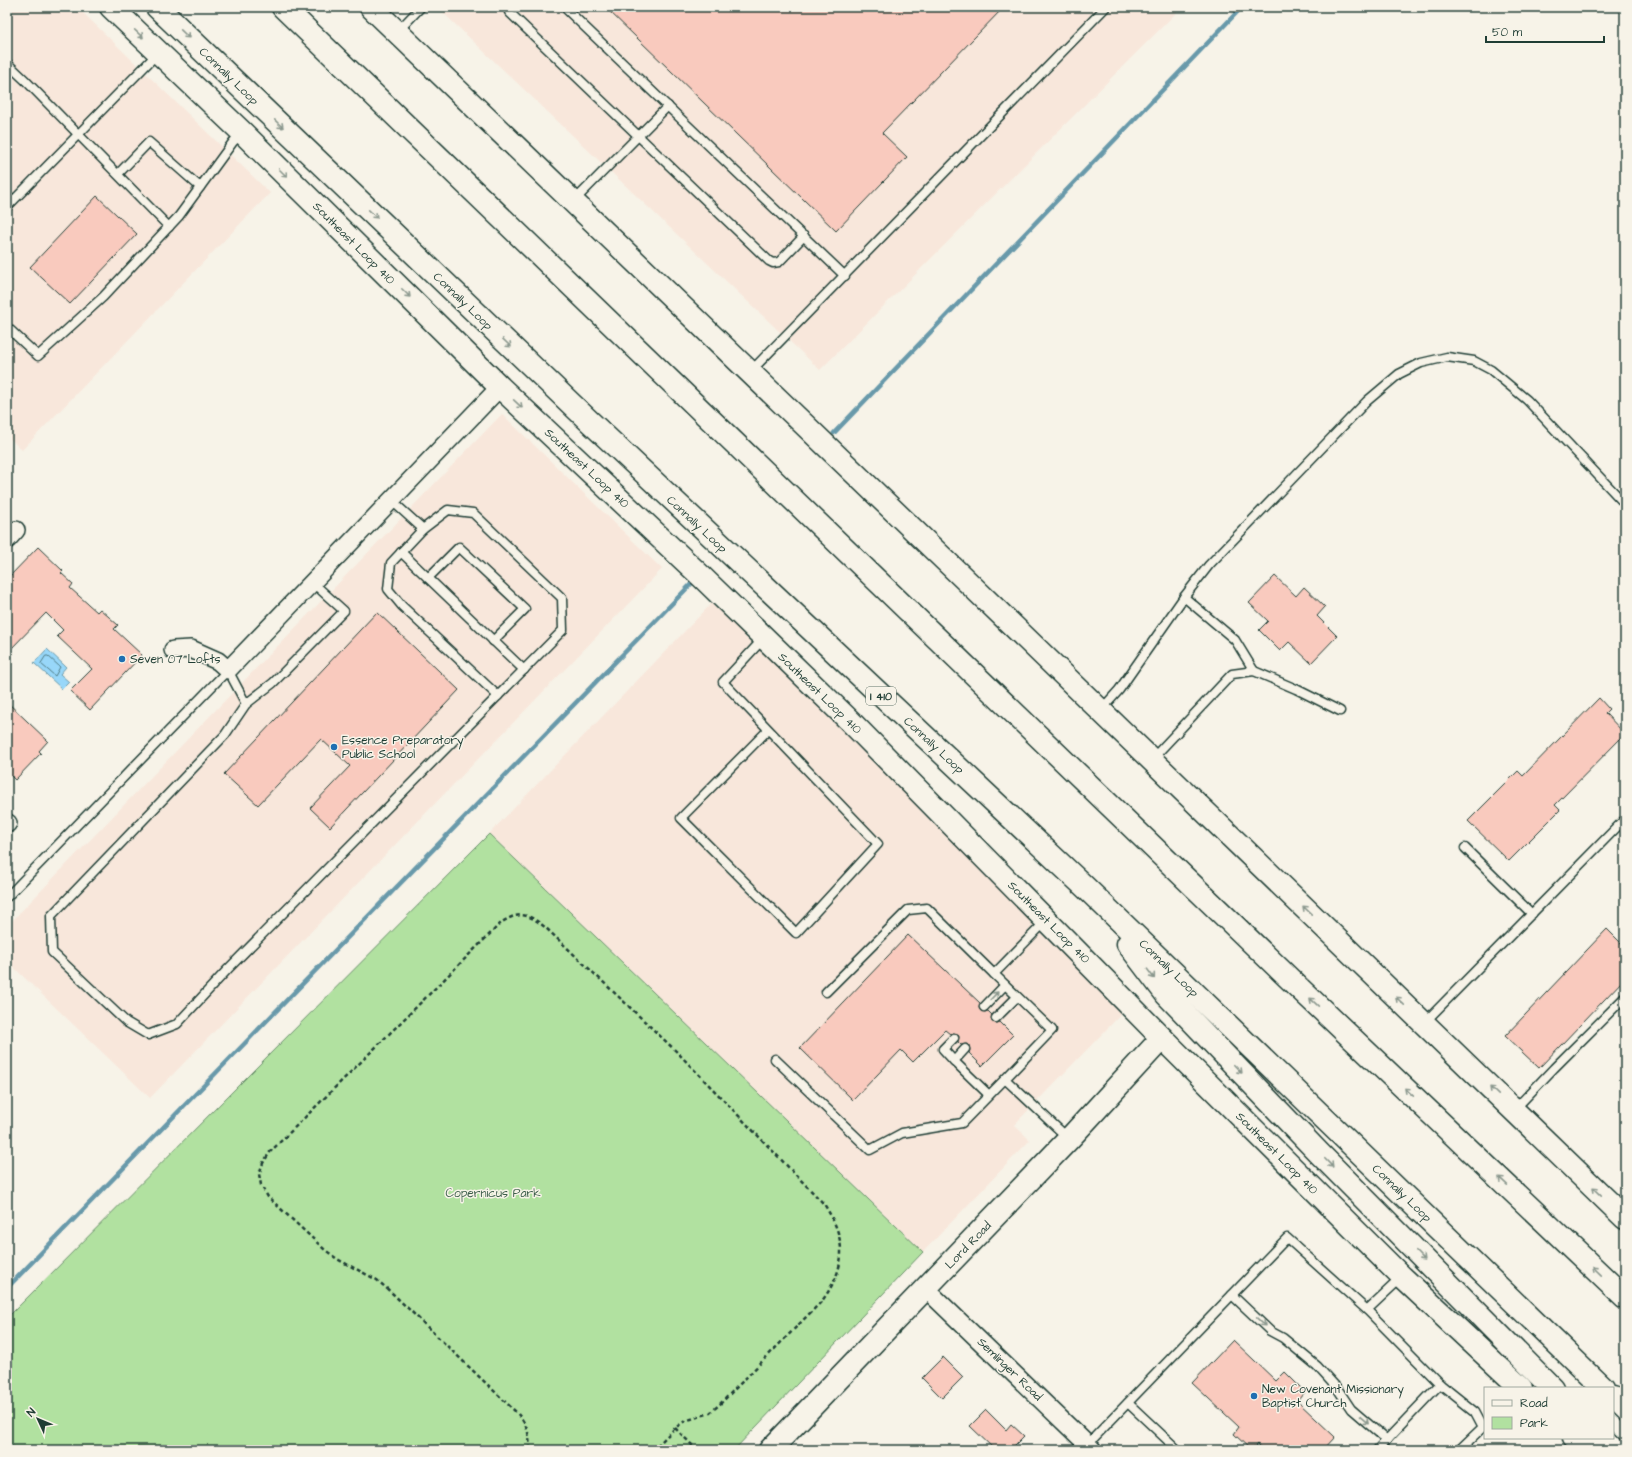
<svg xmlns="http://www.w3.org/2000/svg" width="1632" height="1457" viewBox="0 0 1632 1457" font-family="'Architects Daughter',sans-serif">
<rect width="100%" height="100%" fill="#f7f3e8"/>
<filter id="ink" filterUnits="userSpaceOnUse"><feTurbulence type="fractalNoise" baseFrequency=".025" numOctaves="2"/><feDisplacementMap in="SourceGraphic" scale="8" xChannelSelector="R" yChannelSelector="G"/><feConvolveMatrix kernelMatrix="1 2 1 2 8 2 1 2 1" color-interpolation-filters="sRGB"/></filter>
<g filter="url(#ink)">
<g fill="#f8e7db">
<path d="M7,7H77L270,193L22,450L7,436Z"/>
<path d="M437,7H1182L820,370Z"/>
<path d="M502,414L662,569L150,1098L7,961V926Z"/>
<path d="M713,602L1131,1004L1014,1125L1030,1140L923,1252L489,834Z"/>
</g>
<path fill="#b1e1a0" stroke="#688f6a" d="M489,834L923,1252L734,1450H17L7,1440V1318Z"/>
<path fill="#98d7f9" stroke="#6899aa" d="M47,649L66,667L60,674L69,682L62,689L34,663Z"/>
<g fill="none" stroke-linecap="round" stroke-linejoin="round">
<path stroke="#4f7b83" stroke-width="1" d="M46,656H48L60,667L55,676L41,664Z"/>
<g stroke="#6899aa" stroke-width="4.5">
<path d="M834,433L1242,7"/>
<path d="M7,1288L694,581"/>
</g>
</g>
<g fill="#f9cabe" stroke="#1f3d34">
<path d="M605,7H1004L882,133L907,157L836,231Z"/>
<path d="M97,196L137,234L70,304L30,267Z"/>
<path d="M38,547L63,571L61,573L73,584L70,588L97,612L100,609L118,625L114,629L142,655L90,710L70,691L92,669L57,636L63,630L46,613L7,653V579Z"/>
<path d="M1275,576L1296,596L1304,587L1325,607L1317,616L1337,636L1311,663L1289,642L1280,651L1259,630L1268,621L1249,603Z"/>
<path d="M377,612L459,690L330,827L310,808L350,766L321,739L258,805L224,774Z"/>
<path d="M1599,698L1609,709L1605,713L1625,734L1555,805L1560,810L1509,861L1468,821L1518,771L1523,776Z"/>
<path d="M7,702L48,741L39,751L41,753L15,780L7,772Z"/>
<path d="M1607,929L1625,947V978L1539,1068L1505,1036Z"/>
<path d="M908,935L980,1003L979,1008L981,1011L985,1012L988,1011L992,1015L991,1019L992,1022L997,1023L1000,1022L1013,1035L982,1066L969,1053L970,1050L969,1045L966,1044L961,1045L958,1042L959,1037L958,1034L953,1033L950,1034L945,1030L913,1062L901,1050L853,1100L800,1048Z"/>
<path d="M1233,1340L1276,1381L1285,1372L1305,1392L1297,1401L1335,1437L1323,1450H1263L1257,1444L1251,1450L1234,1434L1239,1427L1192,1383Z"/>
<path d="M943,1357L963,1377L942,1398L922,1378Z"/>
<path d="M986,1410L1006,1430L1011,1424L1024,1436L1010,1450H995L970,1426Z"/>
</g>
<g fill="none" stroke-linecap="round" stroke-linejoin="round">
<defs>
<g id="lane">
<path d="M509,7V12L769,261L773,263L779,262L804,236"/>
<path d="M564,7L845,276"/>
<path d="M398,31L421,7"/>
<path d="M7,63L26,81L169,227"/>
<path d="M118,174L149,142L200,187"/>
<path d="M574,201L668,106"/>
<path d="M7,207L158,53"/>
<path d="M7,327L38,356L103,297L179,216L233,142L242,133"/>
<path d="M751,371L1106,7"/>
<path d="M423,529L391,563L388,589L402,606L498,696"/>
<path d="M401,552L524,670"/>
<path d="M428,578L459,547L525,609L493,641"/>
<path d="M312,582L344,611L273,683L246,704L225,735L51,916L52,952L126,1022L148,1035L177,1024L228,969L563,630L562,598L473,513L448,510L423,529L391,500"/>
<path d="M1184,597L1235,640L1254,671"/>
<path d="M764,638L723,682L878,844L796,933L681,818L768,730"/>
<path d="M1101,710L1119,690L1184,597L1209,565L1367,401L1399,374L1421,363L1447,357L1474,361L1491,370L1527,400L1625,504"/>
<path d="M1152,759L1232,674L1254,671L1296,689L1340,711"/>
<path d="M1465,848L1532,914"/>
<path d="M7,897L228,670L246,704"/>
<path d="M1045,922L994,974L1052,1030L1005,1079L1069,1139"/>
<path d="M826,992L908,910L927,908L994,974"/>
<path d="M984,1007L1005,985"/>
<path d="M996,1018L1017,997"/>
<path d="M1424,1023L1625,819"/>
<path d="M954,1038L943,1049L954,1061"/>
<path d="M965,1049L954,1061L989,1095"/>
<path d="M775,1059L870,1150L902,1133L962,1123L1005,1079"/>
<path d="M1514,1110L1554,1068L1625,997"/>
<path d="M1232,1295L1270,1331L1283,1338L1317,1366L1337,1388L1351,1409L1387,1440"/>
<path d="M1367,1310L1440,1384L1377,1450"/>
<path d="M1440,1384L1475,1412L1483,1427L1459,1450"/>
<path d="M1128,1403L1178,1450"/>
<path d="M1087,1445L1287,1238L1367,1310L1401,1278"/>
</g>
<g id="street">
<path d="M7,540L16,530"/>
<path d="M173,650L191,649L218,661L228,670L500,387"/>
<path d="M7,824L8,823"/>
<path d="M926,1289L1093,1450"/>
</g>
<g id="secondary">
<path d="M111,7L243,133L500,387L702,577L850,721L1162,1038L1402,1277L1521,1388"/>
<path d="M371,7L977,591L1625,1218"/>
<path d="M1574,1438L1587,1450"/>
<path d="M770,1450L1069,1139L1162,1038"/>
</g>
<g id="highway">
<path d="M157,7L587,419L1085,887L1603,1388"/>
<path d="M283,7L1297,986L1625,1298"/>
<path d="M1128,944L1166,994L1319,1153L1552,1388"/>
<path d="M1613,1397L1625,1409"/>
<path d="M1602,1438L1614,1450"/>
</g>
</defs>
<use href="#lane" stroke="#1f3d34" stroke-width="11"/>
<use href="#street" stroke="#1f3d34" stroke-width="20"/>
<use href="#secondary" stroke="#1f3d34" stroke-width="25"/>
<use href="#highway" stroke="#1f3d34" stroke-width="25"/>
<g stroke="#1f3d34" stroke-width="2.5" stroke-dasharray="4 3" stroke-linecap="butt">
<path d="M675,1428L697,1450"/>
<path d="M530,1450C529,1433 528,1426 517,1413L392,1293L377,1280L337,1259L324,1249L268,1197L261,1185L259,1174L263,1163L270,1152L502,922C521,910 530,915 546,928L677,1052L824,1204C847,1240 847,1266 822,1301L720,1404L710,1413L685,1421L675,1428L653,1450"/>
</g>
<use href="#lane" stroke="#f7f3e8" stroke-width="8"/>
<use href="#street" stroke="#f7f3e8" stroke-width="17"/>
<use href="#secondary" stroke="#f7f3e8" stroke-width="22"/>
<use href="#highway" stroke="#f7f3e8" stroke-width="22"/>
</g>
<defs><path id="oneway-shaft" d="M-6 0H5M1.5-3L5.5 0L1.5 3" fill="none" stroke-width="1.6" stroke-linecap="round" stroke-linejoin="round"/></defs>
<g stroke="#8b988e">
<use href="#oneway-shaft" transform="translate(139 34) rotate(43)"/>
<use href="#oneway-shaft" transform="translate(185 34) rotate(44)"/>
<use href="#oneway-shaft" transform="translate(279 124) rotate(44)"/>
<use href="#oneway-shaft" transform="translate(283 173) rotate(45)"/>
<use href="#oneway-shaft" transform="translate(373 214) rotate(44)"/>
<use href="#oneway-shaft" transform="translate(406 293) rotate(45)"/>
<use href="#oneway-shaft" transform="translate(507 343) rotate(44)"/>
<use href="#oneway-shaft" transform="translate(518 404) rotate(43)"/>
<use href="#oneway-shaft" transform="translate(1307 910) rotate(-136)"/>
<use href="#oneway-shaft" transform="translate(1151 974) rotate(53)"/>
<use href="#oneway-shaft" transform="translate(994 996) rotate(-46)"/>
<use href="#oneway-shaft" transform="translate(1400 1001) rotate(-136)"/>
<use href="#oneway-shaft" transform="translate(1314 1002) rotate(-137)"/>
<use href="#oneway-shaft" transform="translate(1238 1069) rotate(46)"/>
<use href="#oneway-shaft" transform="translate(1494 1091) rotate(-136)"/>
<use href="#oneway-shaft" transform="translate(1409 1092) rotate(-137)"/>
<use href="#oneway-shaft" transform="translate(1329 1163) rotate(46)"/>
<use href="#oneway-shaft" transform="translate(1503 1181) rotate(-137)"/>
<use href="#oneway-shaft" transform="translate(1597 1191) rotate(-136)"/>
<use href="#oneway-shaft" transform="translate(1420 1256) rotate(46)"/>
<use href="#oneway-shaft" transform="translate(1597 1271) rotate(-136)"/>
<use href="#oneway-shaft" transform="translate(1261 1322) rotate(44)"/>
<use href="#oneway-shaft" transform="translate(1364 1420) rotate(41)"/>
</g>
</g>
<g fill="#1f6fb2" stroke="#f7f3e8" stroke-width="1.5">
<circle cx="122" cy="659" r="4"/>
<circle cx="334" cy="747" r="4"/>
<circle cx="1254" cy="1396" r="4"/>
</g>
<g text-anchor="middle" stroke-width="3" stroke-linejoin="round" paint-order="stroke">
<rect fill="#f7f3e8" stroke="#60746a" stroke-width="1" x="866" y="687" width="30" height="18" rx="3"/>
<g font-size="11" font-weight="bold" fill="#1f3d34">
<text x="881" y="700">I 410</text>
</g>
<g font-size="12" fill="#1f3d34" stroke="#f7f3e8">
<text transform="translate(229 76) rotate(44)" y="4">Connally Loop</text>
<text transform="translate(354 243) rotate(45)" y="4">Southeast Loop 410</text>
<text transform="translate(463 301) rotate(44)" y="4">Connally Loop</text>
<text transform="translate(587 468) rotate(43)" y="4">Southeast Loop 410</text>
<text transform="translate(697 524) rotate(43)" y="4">Connally Loop</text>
<text transform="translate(820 693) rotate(44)" y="4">Southeast Loop 410</text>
<text transform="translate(934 745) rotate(43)" y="4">Connally Loop</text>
<text transform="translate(1049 922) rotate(45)" y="4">Southeast Loop 410</text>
<text transform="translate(1169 968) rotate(44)" y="4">Connally Loop</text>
<text transform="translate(1277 1153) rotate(45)" y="4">Southeast Loop 410</text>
<text transform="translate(1402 1193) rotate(44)" y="4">Connally Loop</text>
<text transform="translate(968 1245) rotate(-46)" y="4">Lord Road</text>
<text transform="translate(1010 1369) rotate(44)" y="4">Semlinger Road</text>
</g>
<g font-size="12" fill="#1f3d34" stroke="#f7f3e8" text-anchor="start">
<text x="130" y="663">Seven 07 Lofts</text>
<text x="342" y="744">Essence Preparatory<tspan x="342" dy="14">Public School</tspan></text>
<text x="1262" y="1393">New Covenant Missionary<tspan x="1262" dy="14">Baptist Church</tspan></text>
</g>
<g font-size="12" fill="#3c5e4a" stroke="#f7f3e8">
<text x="493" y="1197">Copernicus Park</text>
</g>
</g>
<rect width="1632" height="1457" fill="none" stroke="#f7f3e8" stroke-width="24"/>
<rect x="12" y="12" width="1608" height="1433" fill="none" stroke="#1f3d34" stroke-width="1.5" filter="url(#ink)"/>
<rect x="1484" y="1387" width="130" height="52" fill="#f7f3e8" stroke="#a1aaa0"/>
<rect x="1492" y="1400" width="20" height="6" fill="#f7f3e8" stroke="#a1aaa0"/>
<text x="1520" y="1407" font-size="12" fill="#1f3d34">Road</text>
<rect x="1492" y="1417" width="20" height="12" fill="#b1e1a0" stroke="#a1aaa0"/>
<text x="1520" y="1427" font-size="12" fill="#1f3d34">Park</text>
<g transform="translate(38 1419) rotate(314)" stroke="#f7f3e8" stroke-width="3" paint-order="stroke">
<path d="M0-3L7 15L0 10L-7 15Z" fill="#1f3d34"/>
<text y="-6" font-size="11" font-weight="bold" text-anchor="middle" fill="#1f3d34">N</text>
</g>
<path d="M1486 36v6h118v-6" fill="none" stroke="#1f3d34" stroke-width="2"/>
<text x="1492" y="36" font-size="12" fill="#1f3d34" stroke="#f7f3e8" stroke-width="3" paint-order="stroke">50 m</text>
</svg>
